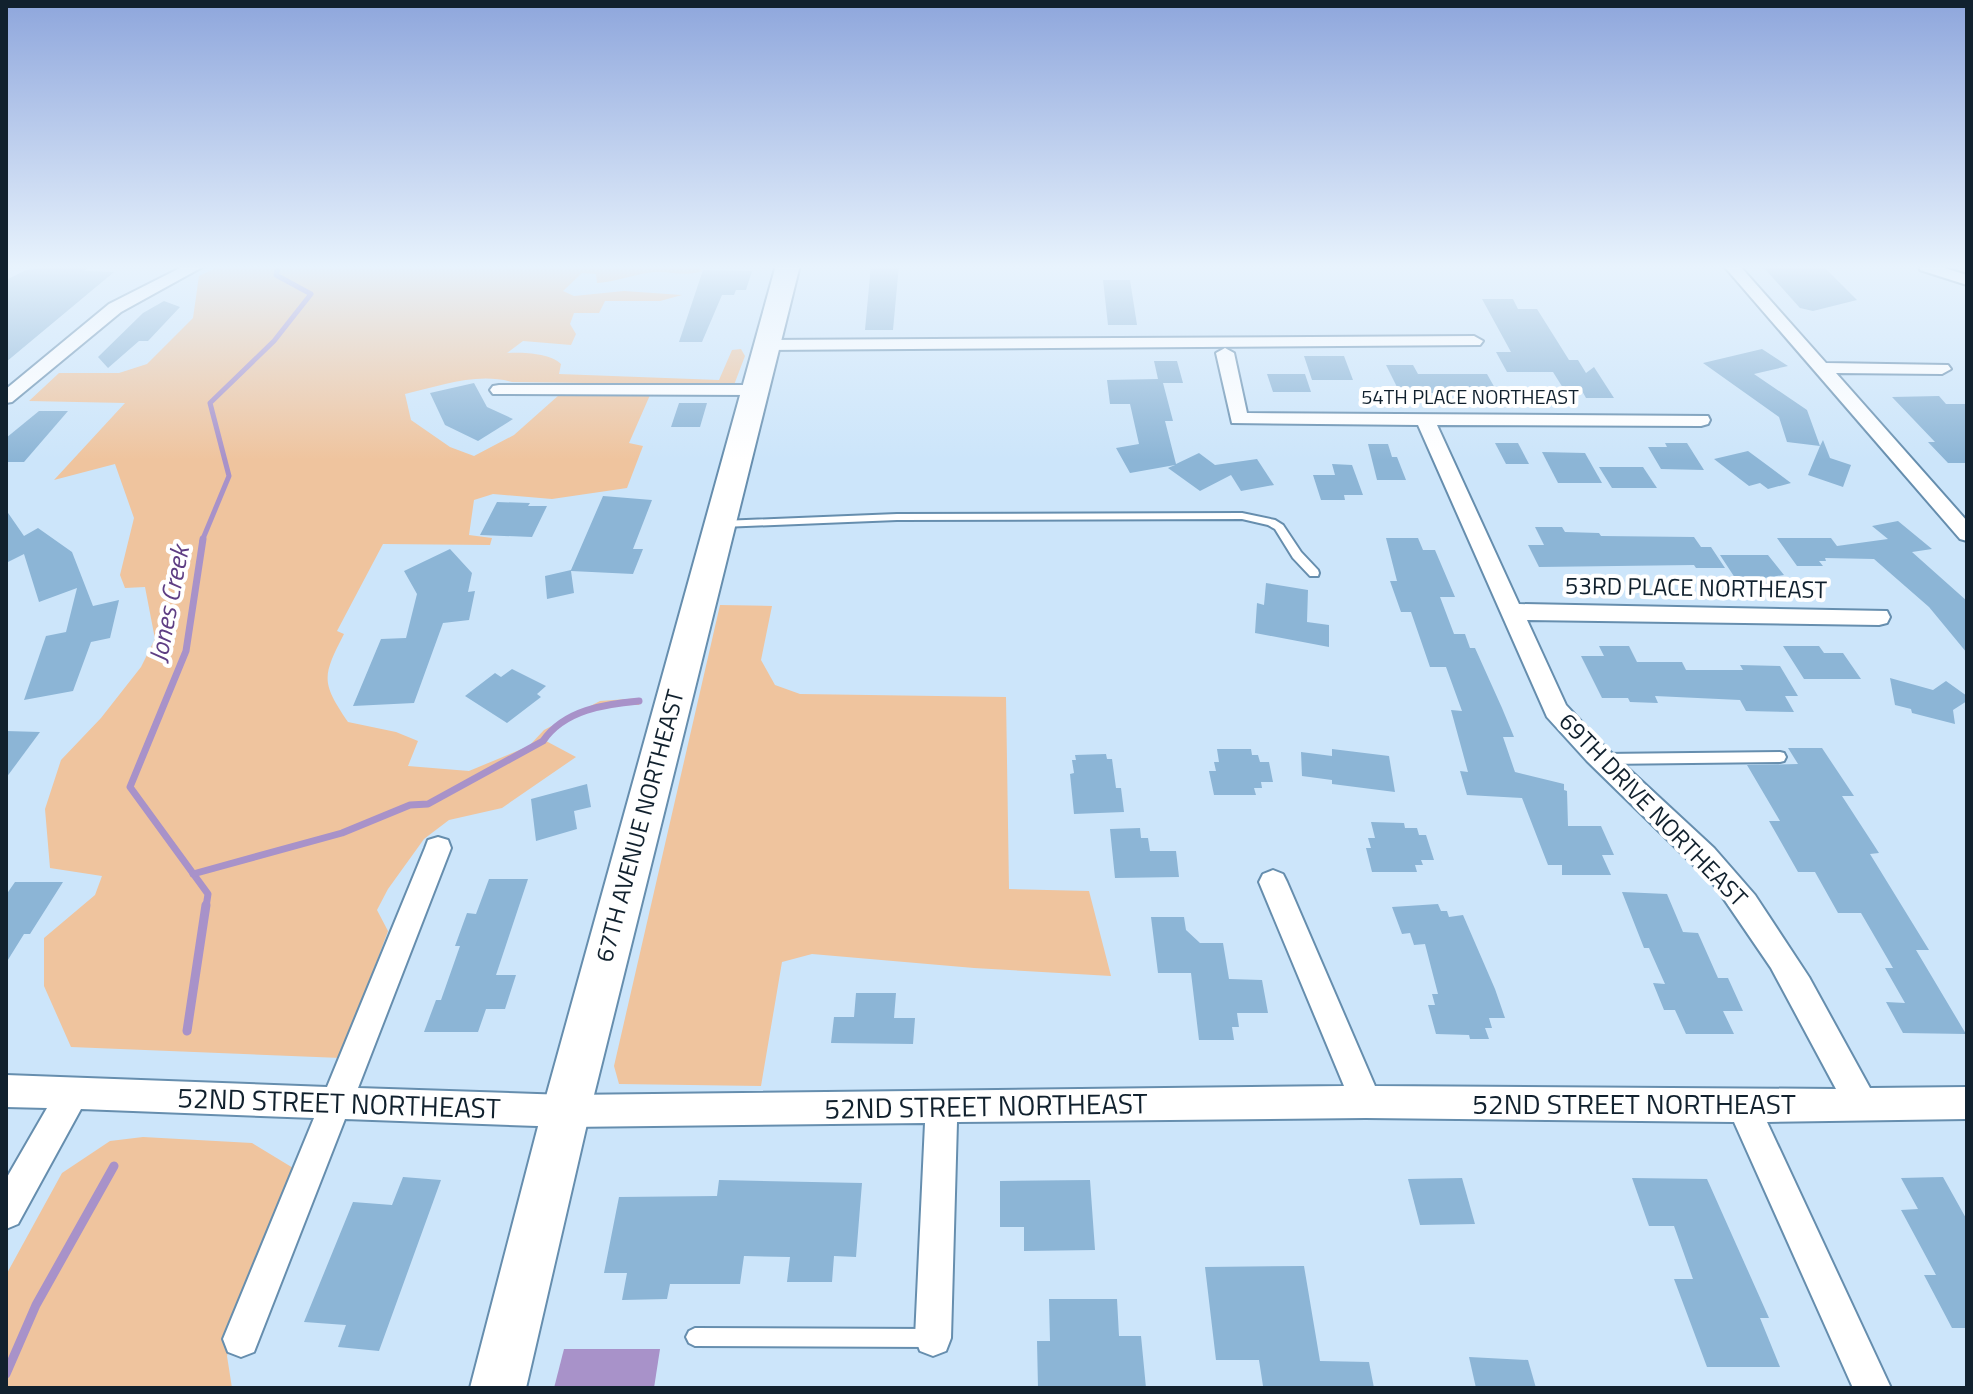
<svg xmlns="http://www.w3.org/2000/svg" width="1973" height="1394" viewBox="0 0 1973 1394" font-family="'Titillium Web',sans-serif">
<rect width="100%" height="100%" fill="#cce5fa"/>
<g fill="#efc49e">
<path d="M222,265H697L702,271C686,277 672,271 656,272C636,273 617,282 597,283L596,274L582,273L563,291L574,296L624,291L682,295L660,301H605L599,313H574L570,324L576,334L571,345L523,341L507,353C521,352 551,353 561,364L559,374L719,380L732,350L741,349L745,356L734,385L512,382C477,372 440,386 405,394L411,420L450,447L474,456L514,435L559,395H650L629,443L643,446L627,488L552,499L493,494L474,500L469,535L492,538L490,545L383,544L337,631L344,634C322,677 321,682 348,722L396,732L418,741L408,766L469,771L529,746L544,730L600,701L641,698L639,705C604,705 568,711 546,741L576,757L502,808L449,820L424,839L388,889L377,910L388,931L341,1058L71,1047L44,986V938L95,895L102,876L50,868L45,809L61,760L101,718L141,667L155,639L145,587L125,588L120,575L134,518L115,464L54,480L125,403L29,401L59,373H119L147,364L193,318L199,276Z"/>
<path d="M720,605L772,606L761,660L775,685L800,694L1006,697L1009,889L1089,891L1111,976L974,968L812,954L782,962L761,1086L619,1084L614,1066Z"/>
<path d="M143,1137L252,1143L303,1174L243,1304L227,1356L232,1388H6V1275L62,1173L110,1141Z"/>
</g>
<path fill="#a892c9" d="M564,1349H660L654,1388H554Z"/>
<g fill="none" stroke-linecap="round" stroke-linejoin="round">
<path stroke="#a892c9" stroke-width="5" d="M202,541L229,476L210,403L274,341L311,294L276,275L279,265"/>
<g stroke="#a892c9" stroke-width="7">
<path d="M203,539L186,651L130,787L208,894L206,907"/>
<path d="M193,874L342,833L410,805L428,804L543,741C564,710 605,704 639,701"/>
</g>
<g stroke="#a892c9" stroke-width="9">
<path d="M187,1031L206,905"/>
<path d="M6,1374L36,1305L114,1166"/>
</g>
</g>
<g fill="#8cb5d6">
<path d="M871,265H899L893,330H865Z"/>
<path d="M58,267H89L84,271L114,272L6,362V280L26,270Z"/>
<path d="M1764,268H1825L1857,300L1813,311L1800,308Z"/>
<path d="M703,270L752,271L746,290H736L734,295H722L702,342H679Z"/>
<path d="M1103,280H1130L1137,325H1108Z"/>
<path d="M1482,299H1513L1518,309H1537L1569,360H1578L1586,373L1594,367L1614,398H1586L1581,389L1563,388L1553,372H1507L1496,352H1511Z"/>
<path d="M164,301L180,307L148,341H139L108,368L98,357L143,313Z"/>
<path d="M1762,349L1788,366L1754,374L1807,410L1820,446L1823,440L1830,458L1851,465L1843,487L1808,475L1820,446L1787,442L1779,417L1703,363Z"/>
<path d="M1304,356H1344L1353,380H1312Z"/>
<path d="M1154,361H1177L1183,383H1163L1173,421H1165L1176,464L1199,453L1215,465L1257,459L1274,485L1241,491L1231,475L1200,491L1168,468L1175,465L1130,473L1116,448L1139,444L1130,404H1110L1107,380L1158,379Z"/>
<path d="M1386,365H1413L1418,374H1487L1500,397H1478L1475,393H1425L1428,399H1403Z"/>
<path d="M1267,374H1305L1311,392H1273Z"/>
<path d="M474,383L487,407L513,419L478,441L445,425L430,393Z"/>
<path d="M1939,396L1946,404H1967V463H1948L1928,442H1935L1892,397Z"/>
<path d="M679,403H707L700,427H671Z"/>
<path d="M39,411H68L24,462H6V438Z"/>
<path d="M1495,443H1518L1529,464H1506Z"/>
<path d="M1665,443H1687L1704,470L1661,469L1648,447H1667Z"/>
<path d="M1368,444H1388L1392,457H1397L1406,480H1377Z"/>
<path d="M1748,451L1771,468L1791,483L1768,489L1760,483L1749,486L1714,459Z"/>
<path d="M1542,452L1585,453L1602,483H1558Z"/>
<path d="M1332,464L1352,465L1363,495H1344L1345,500H1321L1313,475H1335Z"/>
<path d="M1599,467H1643L1657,488H1612Z"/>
<path d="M603,496L652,500L633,549H643L633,574L571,571L574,593L547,599L545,576L571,570Z"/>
<path d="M497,502L530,503L528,506H547L532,537L480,535Z"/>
<path d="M6,510L24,536L38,528L72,552L93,606L119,600L110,638L91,642L73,691L24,700L46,636L66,632L77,588L39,602L24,554L6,563Z"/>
<path d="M1898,521L1932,549L1912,552L1967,601V653L1929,607L1874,559L1825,558L1826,561H1819L1823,566H1797L1777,538H1831L1837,546L1888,539L1872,526Z"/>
<path d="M1535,527H1562L1565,532L1599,533L1601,536L1694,537L1701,547H1711L1725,568H1696L1694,565L1539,567L1528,545H1544Z"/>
<path d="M1386,538H1418L1423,550H1435L1455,597H1440L1454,634H1465L1470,648H1475L1502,708L1514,737H1503L1515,772L1564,784V790L1567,791L1568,826H1601L1614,855H1602L1611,875H1562V865H1548L1522,798L1467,795L1460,771L1468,772L1451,710L1462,711L1446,667H1430L1411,612H1401L1390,581H1397Z"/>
<path d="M450,549L472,573L468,592L475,591L469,620L443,623L414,703L353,706L381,639L406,638L417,594L404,571Z"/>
<path d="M1720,555H1768L1784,575L1764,578L1768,584H1739Z"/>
<path d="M1266,583L1308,590L1307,622L1329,625V647L1255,633L1257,603L1264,605Z"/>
<path d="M1599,646H1629L1637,662H1682L1686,670H1743L1740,665L1780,666L1798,696H1785L1794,712L1746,711L1740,700L1655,696L1658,703L1630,702L1628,698H1602L1581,656H1604Z"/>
<path d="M1783,646H1819L1824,653H1843L1861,679H1804Z"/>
<path d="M512,669L546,686L537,694L541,697L507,723L465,696L495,673L501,677Z"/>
<path d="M1890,678L1933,690L1946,681L1967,696V701L1953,710L1955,724L1912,713L1911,709L1895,705Z"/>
<path d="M6,731L40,732L6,778Z"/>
<path d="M1788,748H1822L1854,796H1842L1879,853L1870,854L1929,950H1916L1966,1034L1903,1033L1886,1002L1905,1003L1885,968H1893L1861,913H1838L1815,872H1798L1769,821H1780L1747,765L1798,764Z"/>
<path d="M1217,749H1251L1252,755H1258L1260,762H1269L1273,782H1261L1262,788H1254L1256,795H1214L1209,771H1216L1214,762H1219Z"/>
<path d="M1332,749L1389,756L1395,792L1332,784V780L1302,776L1301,752L1332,756Z"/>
<path d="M1106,754L1107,759H1112L1116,788H1121L1124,812L1074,814L1070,774L1074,773L1072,760H1076L1075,755Z"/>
<path d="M587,784L591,807L574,811L577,829L536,841L531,799Z"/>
<path d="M1371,822L1404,823L1405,828H1417L1419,835H1426L1434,860H1421L1423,865H1415L1417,872H1372L1366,848H1371L1368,838H1375Z"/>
<path d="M1140,828L1141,838H1148L1150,851H1176L1179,877L1115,878L1110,829Z"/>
<path d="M489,879H528L496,975H516L505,1009H486L478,1032H424L436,1000H441L460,946H455L467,913L476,914Z"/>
<path d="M15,882H63L30,934H24L6,963V895Z"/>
<path d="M1622,892L1667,894L1683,932L1698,933L1718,978H1728L1743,1011H1723L1734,1034H1686L1675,1010H1664L1653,983L1665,984L1649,948H1644Z"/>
<path d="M1438,904L1441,911H1447L1449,917L1463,915L1495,989L1505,1018H1489L1492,1028H1485L1489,1039H1470L1469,1035L1436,1034L1428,1005H1435L1432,994H1438L1425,944L1414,945L1410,933L1402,934L1392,907Z"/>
<path d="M1151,917H1184L1186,930L1200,943H1223L1229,979L1262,980L1268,1013H1237L1239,1027H1232L1234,1040H1199L1191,973H1158Z"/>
<path d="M856,993H896L894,1018H915L913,1044L831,1043L834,1017H854Z"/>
<path d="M403,1177L441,1180L379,1351L338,1347L346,1325L304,1322L353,1202L392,1205Z"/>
<path d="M1943,1177L1967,1220V1328H1952L1924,1275H1936L1901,1210L1918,1209L1901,1178Z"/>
<path d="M1462,1178L1475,1224L1420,1225L1408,1179Z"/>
<path d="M1632,1178L1707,1179L1769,1318H1760L1780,1367H1707L1674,1279H1693L1674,1226H1649Z"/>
<path d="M719,1180L862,1183L856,1257L834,1256L832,1282H787L790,1257L744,1256L740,1284H670L667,1299L622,1300L627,1273H604L619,1197L717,1196Z"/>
<path d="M1090,1180L1095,1250L1024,1251V1227H1000V1181Z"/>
<path d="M1304,1266L1320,1361L1369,1362L1374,1388L1263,1386L1259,1360H1216L1205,1267Z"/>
<path d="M1049,1299H1117L1119,1336H1141L1146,1388H1038L1037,1341H1050Z"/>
<path d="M1469,1357L1528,1360L1536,1388H1476Z"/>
</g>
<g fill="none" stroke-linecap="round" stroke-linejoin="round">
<defs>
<g id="lane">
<path d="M1242,513L1275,520L1283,525L1301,552L1318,570L1319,573L1318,576H1310L1293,558L1275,529L1268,525L1242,519L897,520L722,527L717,524L722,521L897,514Z"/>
<path d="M1780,752L1784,753L1786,757L1784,761L1780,762L1603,764L1599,763L1597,759L1599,755L1603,754Z"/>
<path d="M695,1328L930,1329L936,1332L939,1338L936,1344L930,1347L695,1346L689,1343L686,1337L689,1331Z"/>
</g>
<g id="street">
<path d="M186,265H206L121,312L12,402L6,403V389L109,304Z"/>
<path d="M1723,265H1739L1826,363L1948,365L1951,369L1942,374L1836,373L1967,521V541L1960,539Z"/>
<path d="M1920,265H1935L1967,275V285L1920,270Z"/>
<path d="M1474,336L1483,341L1480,345L765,350L756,345L765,340Z"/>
<path d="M1225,348L1234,353L1247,413L1708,416L1710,420L1708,424L1701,426L1437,425L1519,604L1887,611L1890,617L1887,623L1879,625L1527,620L1566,705L1605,747L1714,848L1755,895L1809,977L1870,1088L1967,1087V1119L1767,1122L1891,1388H1853L1734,1122L1366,1118L957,1122L951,1338L946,1351L933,1356L920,1351L915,1338L925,1123L566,1127L345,1119L254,1352L241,1357L228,1352L223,1339L314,1118L81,1109L18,1224L6,1229V1179L47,1108L6,1107V1075L327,1087L425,848L428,840L438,837L448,840L451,848L358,1088L566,1095L1344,1086L1259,882L1263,874L1273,870L1283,874L1287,882L1375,1086L1836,1089L1771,968L1715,886L1587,761L1547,717L1418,425L1232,423L1216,353Z"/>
<path d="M499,385H753L762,390L753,395L493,394L490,390L493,386Z"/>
</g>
<path id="secondary" d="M776,265H800L590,1111L526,1388H470L542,1111Z"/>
</defs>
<use href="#lane" stroke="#668eae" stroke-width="4"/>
<use href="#street" stroke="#668eae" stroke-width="4"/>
<use href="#secondary" stroke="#668eae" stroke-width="4"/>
<use href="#lane" fill="#fff" fill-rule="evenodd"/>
<use href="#street" fill="#fff" fill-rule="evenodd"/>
<use href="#secondary" fill="#fff" fill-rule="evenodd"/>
</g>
<linearGradient id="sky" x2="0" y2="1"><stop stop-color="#8ea6dc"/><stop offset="0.58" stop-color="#e8f3fd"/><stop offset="1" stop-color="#e8f3fd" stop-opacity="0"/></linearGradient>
<rect width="1973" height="460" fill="url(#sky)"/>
<g text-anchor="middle" stroke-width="8" stroke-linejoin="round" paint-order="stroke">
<g font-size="20" fill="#11212e" stroke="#fff">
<text x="1470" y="404">54TH PLACE NORTHEAST</text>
</g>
<g font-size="24" fill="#11212e" stroke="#fff">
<text transform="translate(1696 588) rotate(1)" y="8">53RD PLACE NORTHEAST</text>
<text transform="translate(1653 810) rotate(46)" y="8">69TH DRIVE NORTHEAST</text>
<text transform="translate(640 826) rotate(-75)" y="8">67TH AVENUE NORTHEAST</text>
</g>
<g font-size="26" font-style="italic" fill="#5e3e84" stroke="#fff">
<text transform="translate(169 604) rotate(-79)" y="9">Jones Creek</text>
</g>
<g font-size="28" fill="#11212e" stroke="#fff">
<text transform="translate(339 1103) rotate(2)" y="10">52ND STREET NORTHEAST</text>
<text x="1634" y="1114">52ND STREET NORTHEAST</text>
<text transform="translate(986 1106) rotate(-1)" y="10">52ND STREET NORTHEAST</text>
</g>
</g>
<rect width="1973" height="1394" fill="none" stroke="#11212e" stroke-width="16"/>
</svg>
